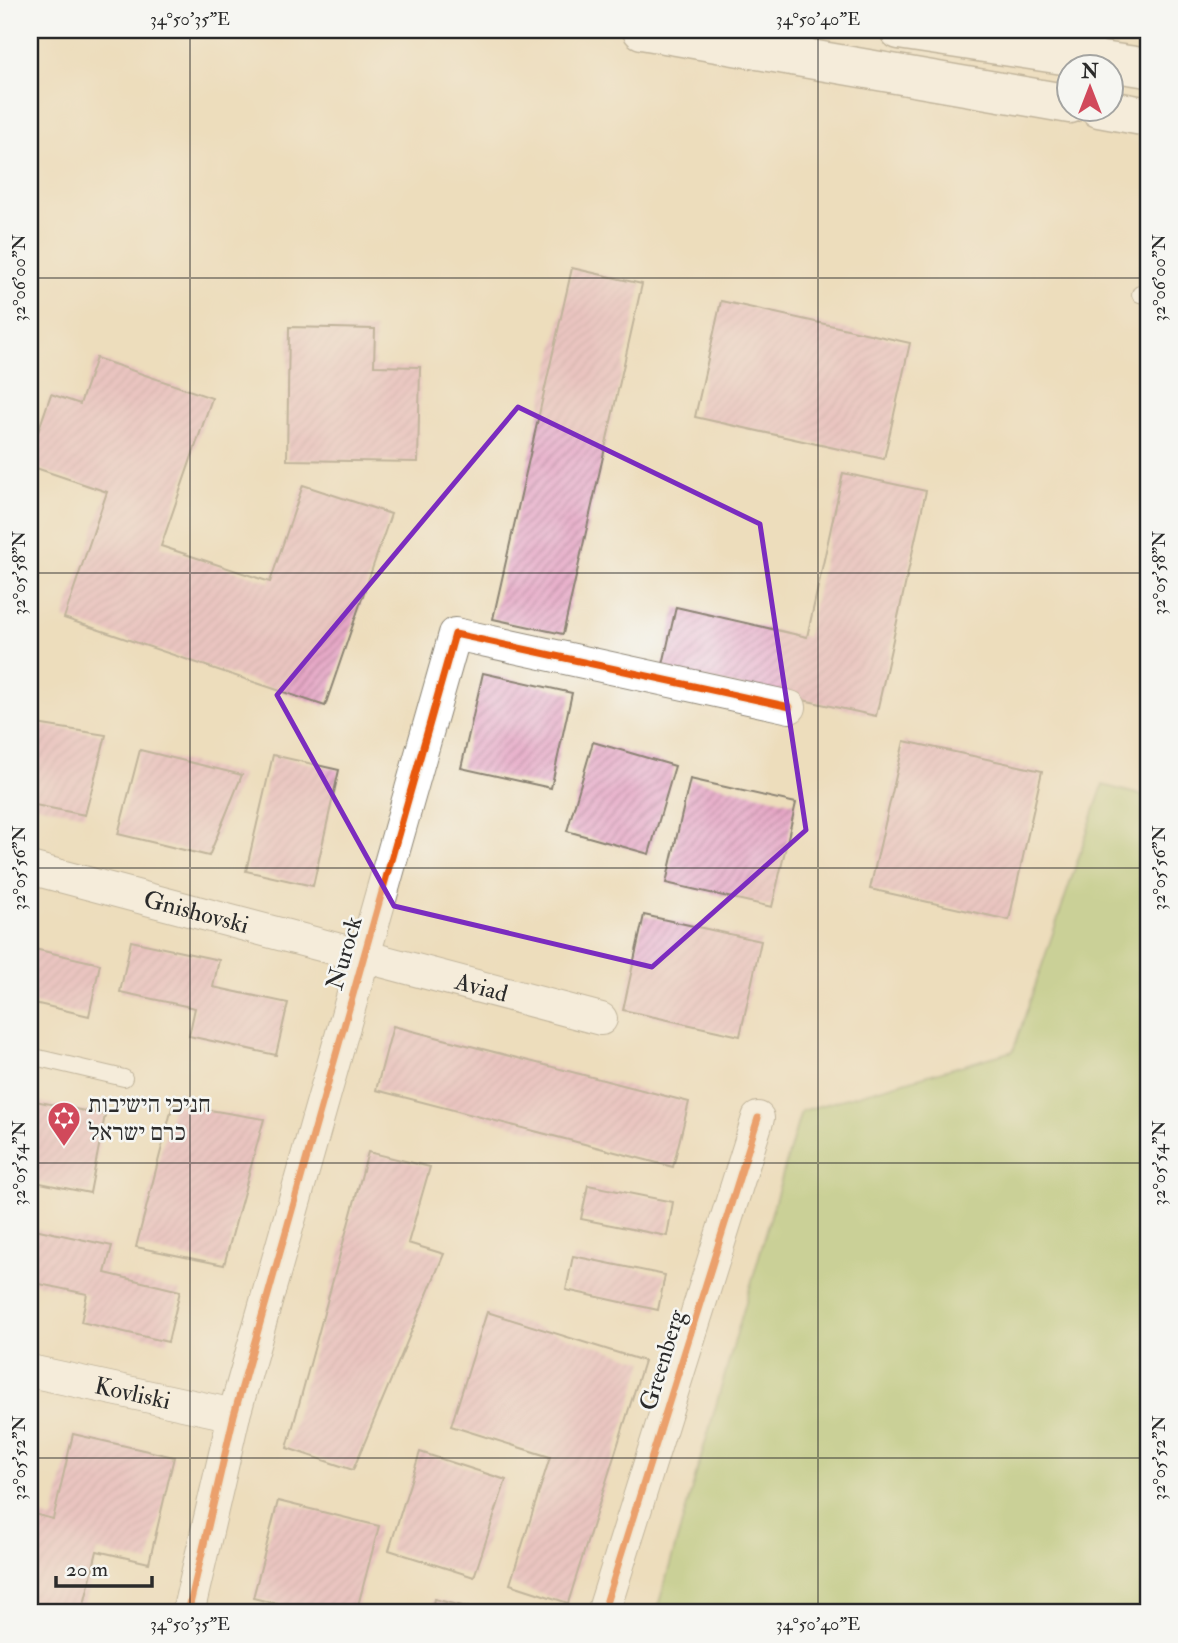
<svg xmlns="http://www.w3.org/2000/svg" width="1178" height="1643" viewBox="0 0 1178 1643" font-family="'IM FELL Double Pica','Frank Ruhl Libre',serif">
<defs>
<pattern id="building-hatch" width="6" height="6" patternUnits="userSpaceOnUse" patternTransform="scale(1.75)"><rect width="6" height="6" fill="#e6a7c6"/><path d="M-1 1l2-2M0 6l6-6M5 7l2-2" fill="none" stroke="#bb88a1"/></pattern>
</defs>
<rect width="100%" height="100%" fill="#f6f6f2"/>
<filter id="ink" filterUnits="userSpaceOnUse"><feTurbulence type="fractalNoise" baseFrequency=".0143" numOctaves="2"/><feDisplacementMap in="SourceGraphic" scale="14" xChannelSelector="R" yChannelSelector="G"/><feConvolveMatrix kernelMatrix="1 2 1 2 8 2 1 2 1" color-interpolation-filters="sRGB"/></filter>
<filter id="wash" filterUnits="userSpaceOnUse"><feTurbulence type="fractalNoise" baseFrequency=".00686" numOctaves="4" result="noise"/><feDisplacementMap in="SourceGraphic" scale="28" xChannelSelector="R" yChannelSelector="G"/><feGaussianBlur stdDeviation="1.57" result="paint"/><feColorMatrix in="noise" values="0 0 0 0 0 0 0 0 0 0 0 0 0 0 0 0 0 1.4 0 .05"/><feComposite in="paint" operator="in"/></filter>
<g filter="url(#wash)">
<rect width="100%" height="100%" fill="#edddbc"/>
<path fill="#a1c26b" stroke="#66764b" stroke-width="2" d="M1103,785L1148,797V1613H656L801,1111L1013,1051Z"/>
<g id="blocks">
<g fill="url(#building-hatch)">
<path d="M572,268L642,284L563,634L493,619Z"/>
<path d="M721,301L910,343L884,459L695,417Z"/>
<path d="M289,327L375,329L374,366L420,367L418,462L287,460Z"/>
<path d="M96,358L212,398L161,546L270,582L303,485L391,514L325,706L64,618L107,492L30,466V455L51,394L80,404Z"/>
<path d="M843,473L926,491L876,716L662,669L676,607L807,637Z"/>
<path d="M483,673L572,693L551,788L461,768Z"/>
<path d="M30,723L106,735L85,815L30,804Z"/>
<path d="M904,741L1042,771L1009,920L870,889Z"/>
<path d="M593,742L675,766L649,854L567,831Z"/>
<path d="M140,750L242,775L209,856L118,834Z"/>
<path d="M273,755L339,770L313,886L246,871Z"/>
<path d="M690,779L796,803L772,907L666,883Z"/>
<path d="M644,915L761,941L740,1036L623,1010Z"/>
<path d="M131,941L219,960L213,987L288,1003L276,1055L189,1036L195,1008L120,992Z"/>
<path d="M30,948L100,964L89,1016L30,1002Z"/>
<path d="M393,1026L689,1102L673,1167L376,1090Z"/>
<path d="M30,1100L105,1115L90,1193L30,1181Z"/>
<path d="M173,1104L264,1119L224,1265L136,1247Z"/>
<path d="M368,1152L430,1167L408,1243L444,1254L353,1470L287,1448Z"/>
<path d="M588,1185L673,1202L667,1236L581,1219Z"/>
<path d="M30,1228L112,1246L105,1273L180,1291L168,1342L81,1322L87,1294L30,1282Z"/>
<path d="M573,1256L665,1275L658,1310L566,1290Z"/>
<path d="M487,1312L644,1361L568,1603L510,1584L550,1457L451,1426Z"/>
<path d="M73,1434L174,1457L149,1563L97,1551L82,1613H30V1513L53,1519Z"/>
<path d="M420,1452L506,1480L474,1577L389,1550Z"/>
<path d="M278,1501L379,1526L356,1613H315L253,1598Z"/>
<path d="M434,1599L487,1612V1613H431Z"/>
</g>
</g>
</g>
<g filter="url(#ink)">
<use href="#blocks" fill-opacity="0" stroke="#8c8474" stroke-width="2"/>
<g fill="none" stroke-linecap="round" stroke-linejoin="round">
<defs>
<g id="lane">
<path d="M1140,294L1148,296"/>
<path d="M30,1056L124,1078"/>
</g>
<g id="street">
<path id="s1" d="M30,868L601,1019"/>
<path id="s2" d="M30,1371L234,1415"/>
<path d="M188,1613L234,1415L455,634L790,707"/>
<path d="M603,1613L758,1118"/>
</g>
<g id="secondary">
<path d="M642,30L1070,104"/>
<path d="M899,30L1148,68"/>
<path d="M1099,108L1148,117"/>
</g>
</defs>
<use href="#lane" stroke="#8c8474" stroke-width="18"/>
<use href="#street" stroke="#8c8474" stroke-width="34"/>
<use href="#secondary" stroke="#8c8474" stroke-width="41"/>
<use href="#lane" stroke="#fff" stroke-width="16"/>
<use href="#street" stroke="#fff" stroke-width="32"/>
<use href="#secondary" stroke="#fff" stroke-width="38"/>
<defs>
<g id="cycleway">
<path d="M188,1613L234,1415L455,634L790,707"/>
<path d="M603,1613L758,1118"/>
</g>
</defs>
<use href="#cycleway" stroke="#f6f6f2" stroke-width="11"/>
<use href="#cycleway" stroke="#e8590c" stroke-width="7"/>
</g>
</g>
<path d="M0 0H1178V1643H0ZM518,407L760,524L806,830L652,967L394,906L277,695Z" fill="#edddbc" fill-opacity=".55" fill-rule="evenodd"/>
<path fill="none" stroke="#7b2cbf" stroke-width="5" stroke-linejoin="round" d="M518,407L760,524L806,830L652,967L394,906L277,695Z"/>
<path fill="none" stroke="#2b2b2b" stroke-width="2" stroke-opacity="0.45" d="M190,30V1613M818,30V1613M30,278H1148M30,573H1148M30,868H1148M30,1163H1148M30,1458H1148"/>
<defs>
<symbol id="synagogue-pin" viewBox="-11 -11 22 30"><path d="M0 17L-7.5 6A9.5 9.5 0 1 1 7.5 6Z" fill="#d1495b" stroke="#f6f6f2"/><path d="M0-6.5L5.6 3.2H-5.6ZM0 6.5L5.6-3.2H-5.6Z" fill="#fff"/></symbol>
</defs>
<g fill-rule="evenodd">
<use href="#synagogue-pin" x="45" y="1099" width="38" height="52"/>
</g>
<g text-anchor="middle" stroke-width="5" stroke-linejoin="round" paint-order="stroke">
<g font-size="24" fill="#2b2b2b" stroke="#f6f6f2">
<text dy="8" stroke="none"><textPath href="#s1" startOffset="172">Gnishovski</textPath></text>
<text transform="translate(344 953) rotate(-74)" y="8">Nurock</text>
<text dy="8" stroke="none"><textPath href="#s1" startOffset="467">Aviad</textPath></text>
<text transform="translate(662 1360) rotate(-73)" y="8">Greenberg</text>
<text dy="8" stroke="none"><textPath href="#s2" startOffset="105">Kovliski</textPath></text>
</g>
<g font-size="24" fill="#2b2b2b" stroke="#f6f6f2" text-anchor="start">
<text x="88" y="1112">חניכי הישיבות<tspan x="88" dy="28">כרם ישראל</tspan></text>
</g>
</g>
<rect width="1178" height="1643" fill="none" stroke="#f6f6f2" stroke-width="77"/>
<g transform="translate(1090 88)"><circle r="33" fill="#f6f6f2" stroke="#a5a5a2" stroke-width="2"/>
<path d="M0-5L12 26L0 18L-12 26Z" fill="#d1495b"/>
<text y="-10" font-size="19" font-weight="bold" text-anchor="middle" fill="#2b2b2b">N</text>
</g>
<path d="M56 1576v10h96v-10" fill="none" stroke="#2b2b2b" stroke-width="3.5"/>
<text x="66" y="1576" font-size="21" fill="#2b2b2b" stroke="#f6f6f2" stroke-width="5" paint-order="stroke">20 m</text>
<rect x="38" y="38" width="1102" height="1566" fill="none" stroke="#2b2b2b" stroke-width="2.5"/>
<g font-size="18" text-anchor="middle" fill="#2b2b2b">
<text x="190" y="25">34°50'35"E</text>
<text x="818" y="25">34°50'40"E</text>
<text transform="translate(19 278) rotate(-90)" y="6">32°06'00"N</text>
<text transform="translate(1159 278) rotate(-90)" y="6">32°06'00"N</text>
<text transform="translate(19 573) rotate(-90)" y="6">32°05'58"N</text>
<text transform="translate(1159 573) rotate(-90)" y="6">32°05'58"N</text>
<text transform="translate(19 868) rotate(-90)" y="6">32°05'56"N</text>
<text transform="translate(1159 868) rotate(-90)" y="6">32°05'56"N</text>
<text transform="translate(19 1163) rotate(-90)" y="6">32°05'54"N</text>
<text transform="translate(1159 1163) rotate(-90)" y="6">32°05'54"N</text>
<text transform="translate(19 1458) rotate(-90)" y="6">32°05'52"N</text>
<text transform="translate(1159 1458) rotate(-90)" y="6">32°05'52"N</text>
<text x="190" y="1630">34°50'35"E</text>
<text x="818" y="1630">34°50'40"E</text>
</g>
</svg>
